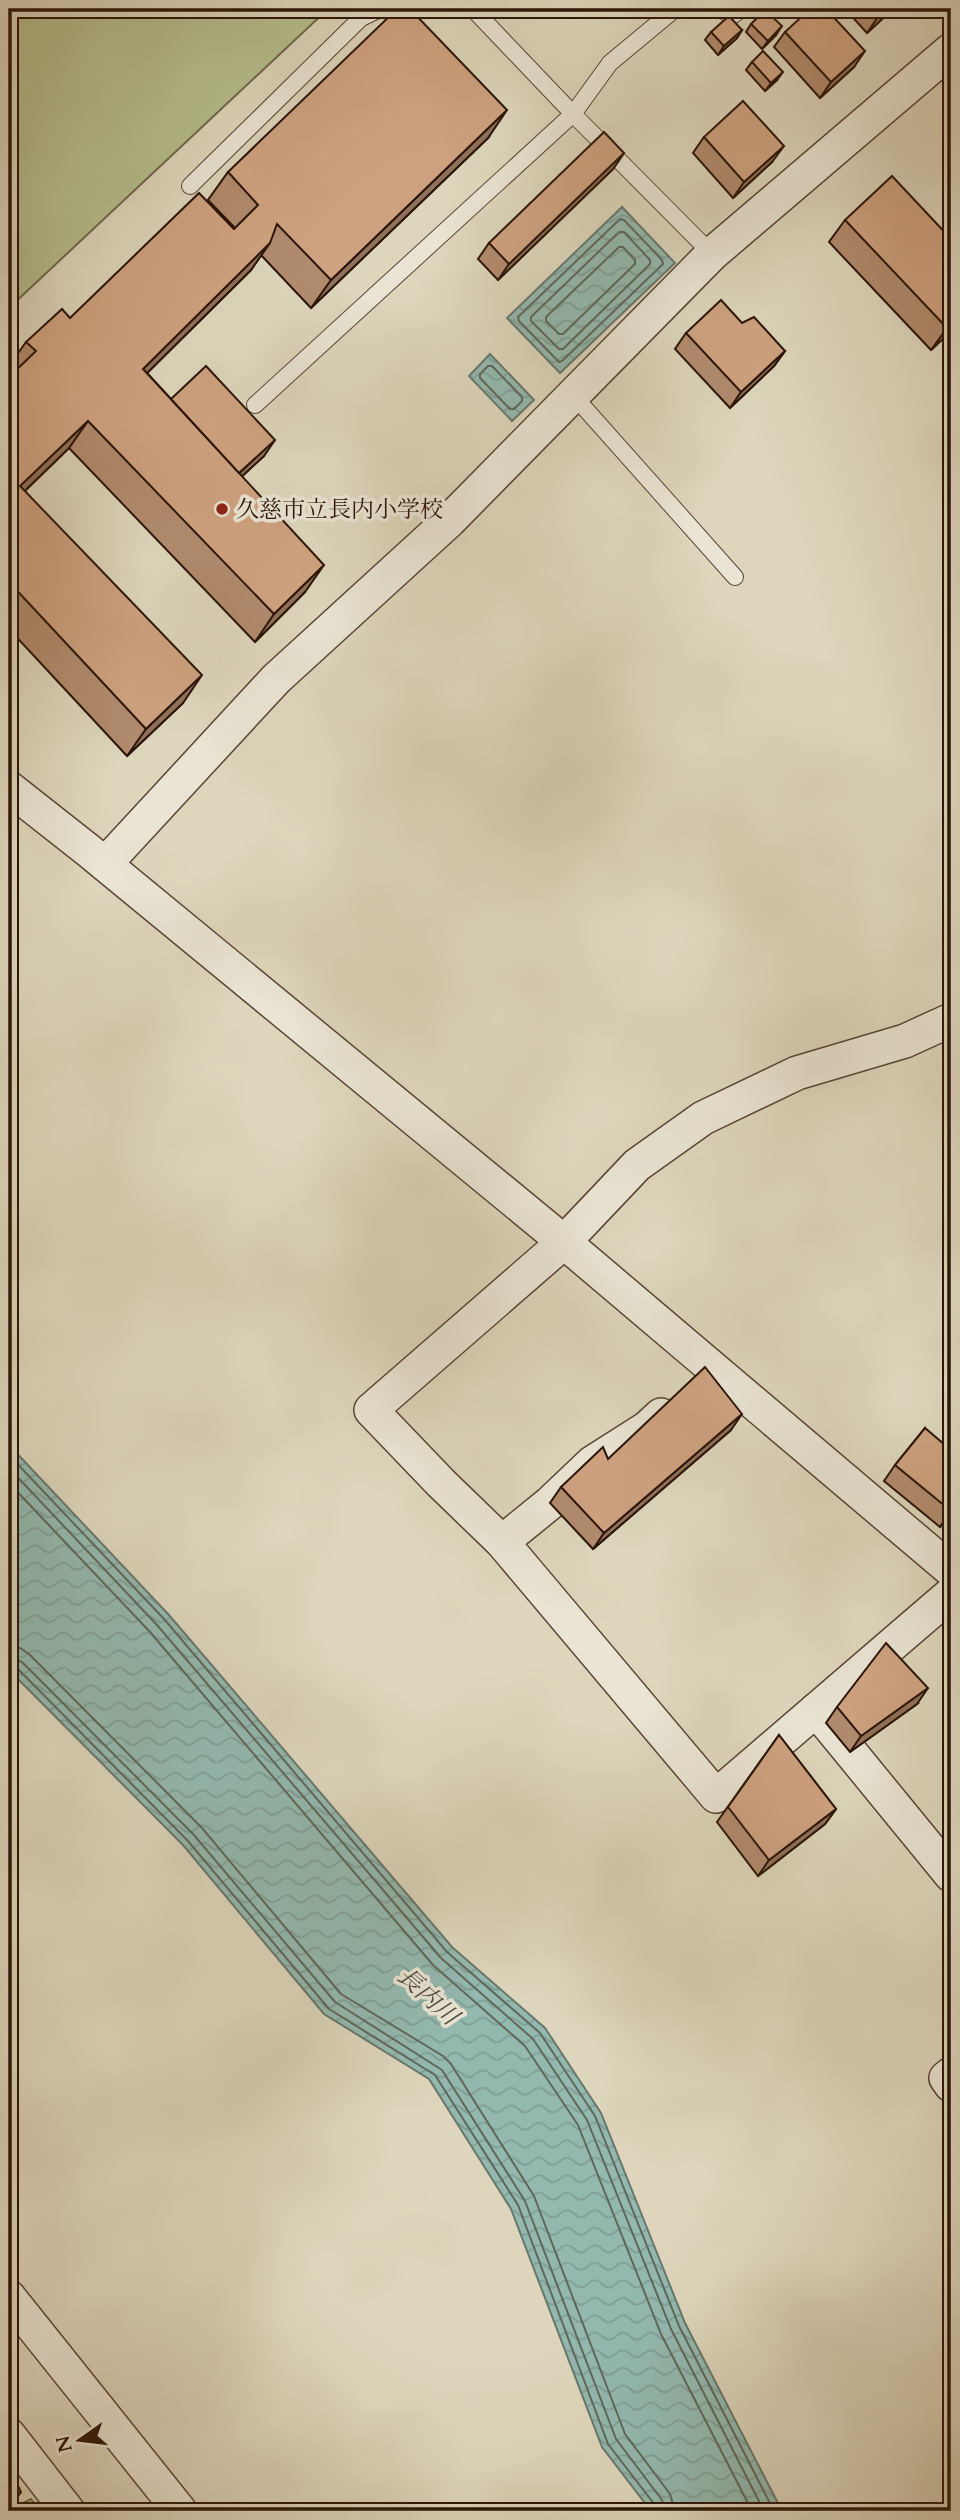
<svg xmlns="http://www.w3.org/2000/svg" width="960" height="2520" viewBox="0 0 960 2520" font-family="Cardo,'Noto Serif JP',serif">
<defs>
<pattern id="grass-tufts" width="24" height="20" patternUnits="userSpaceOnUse" patternTransform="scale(1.75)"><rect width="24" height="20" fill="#b5bd8e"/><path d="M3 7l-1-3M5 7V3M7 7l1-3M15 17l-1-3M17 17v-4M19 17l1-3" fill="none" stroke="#9ca279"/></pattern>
<pattern id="water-waves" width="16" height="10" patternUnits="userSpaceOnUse" patternTransform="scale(1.75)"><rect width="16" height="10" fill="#93b9af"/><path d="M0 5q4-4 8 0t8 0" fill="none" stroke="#7f9e95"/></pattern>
</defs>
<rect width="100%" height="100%" fill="#ddd6bc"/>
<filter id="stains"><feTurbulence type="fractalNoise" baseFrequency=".00286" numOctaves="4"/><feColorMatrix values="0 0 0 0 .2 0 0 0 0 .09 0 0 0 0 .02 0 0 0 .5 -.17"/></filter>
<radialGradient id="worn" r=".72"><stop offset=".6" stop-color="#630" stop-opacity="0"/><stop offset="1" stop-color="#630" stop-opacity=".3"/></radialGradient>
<path fill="url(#grass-tufts)" stroke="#70694b" stroke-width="2" d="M31,2499L40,2511H9V2510Z"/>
<path fill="#b5bd8e" stroke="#70694b" stroke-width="2" d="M9,9H328L9,308Z"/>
<g fill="url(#water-waves)" stroke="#69776c" stroke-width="2">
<path d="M622,207L675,263L560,373L507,318Z"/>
<path d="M490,354L534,400L512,421L469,376Z"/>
<path d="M9,1445L169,1615L452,1947L545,2028L601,2113L685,2323L782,2511H651L602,2447L511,2209L429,2079L324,2014L183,1845L9,1670Z"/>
</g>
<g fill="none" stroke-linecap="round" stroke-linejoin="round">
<g stroke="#5f675c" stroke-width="2">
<path d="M620,219L624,220L662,260L663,264L562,361L559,362L519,321L518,317Z"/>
<path d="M619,232H624L650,260V264L563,349H559L531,321V317Z"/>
<path d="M619,247H623L635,260V264L563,334H559L546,321V317Z"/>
<path d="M488,366H492L522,397V401L514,409H510L480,378V374Z"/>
<path d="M9,1455L164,1619L447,1952L540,2033L595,2116L679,2326L774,2511"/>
<path d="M9,1468L157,1625L441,1958L533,2039L587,2120L671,2329L764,2511"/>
<path d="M9,1483L150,1632L433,1965L525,2046L578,2125L661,2334L752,2511"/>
<path d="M9,1647L20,1648L29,1654L202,1828L341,1994L443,2056L451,2064L534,2196L625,2434L670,2494L675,2511"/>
<path d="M9,1657L22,1662L194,1835L335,2002L442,2070L525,2201L616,2439L662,2500L665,2511"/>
<path d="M9,1666L17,1668L188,1841L329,2009L435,2075L518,2205L608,2444L655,2505L656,2511"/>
</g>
<defs>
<g id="service">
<path d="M473,9L573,114L610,63L675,9"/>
<path d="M720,9L732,16L742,9"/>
<path d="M190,186L361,18L380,9"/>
<path d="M573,395L735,577"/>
<path d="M255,405L573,114L712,254"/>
</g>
<g id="minor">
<path d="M9,788L89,851L564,1242L951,1570"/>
<path d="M105,864L276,679L449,521L712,254L951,50"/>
<path d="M951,1020L905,1041L797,1073L703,1118L637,1165L564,1242L371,1410L441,1483L502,1542L716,1796L951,1594"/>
<path d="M502,1542L550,1503L592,1463L647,1428L661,1415"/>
<path d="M816,1710L951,1875"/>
<path d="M951,2074L946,2078L951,2085"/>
<path d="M9,2297L180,2511"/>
<path d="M9,2435L68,2511"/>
</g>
</defs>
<use href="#service" stroke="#584535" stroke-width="18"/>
<use href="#minor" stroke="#584535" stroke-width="36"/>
<use href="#service" stroke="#e9e4d3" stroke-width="16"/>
<use href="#minor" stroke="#e9e4d3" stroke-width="33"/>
</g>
<g fill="#b18b6e" stroke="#2b1508" stroke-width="2">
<path d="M845,9H893L867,33Z"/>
<path d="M751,24L776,35L762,49L746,32Z"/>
<path d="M742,30L737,38L718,55L705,40L711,32Z"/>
<path d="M785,32L854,67L820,98L774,47Z"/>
<path d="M752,62L777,80L765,91L746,70Z"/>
<path d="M704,137L772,162L733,198L693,153Z"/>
<path d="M488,138L311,308L261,255L251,270L147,373L171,399L264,456L242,476L305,592L255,642L69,448L25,491L183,703L127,756L9,629V377L12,374L9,371V366L26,342L234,229L235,228L208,200L228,172Z"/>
<path d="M624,153L613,169L498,280L478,259L489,243Z"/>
<path d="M845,220L951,239V331L931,350L829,242Z"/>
<path d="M742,323L785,351L774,366L730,408L675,349L686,333Z"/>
<path d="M925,1428L951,1514L940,1527L884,1481L895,1465Z"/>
<path d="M731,1430L593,1549L550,1503L561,1487L608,1459Z"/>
<path d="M917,1704L850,1752L826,1723L837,1707Z"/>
<path d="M779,1735L836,1809L825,1824L758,1876L717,1822Z"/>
</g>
<g fill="#90715a" stroke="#2b1508" stroke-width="2">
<path d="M887,9H893L867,33L878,17Z"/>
<path d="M782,26L776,35L762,49L768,41Z"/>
<path d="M742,30L737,38L718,55L724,46Z"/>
<path d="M865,51L854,67L820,98L831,82Z"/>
<path d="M783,72L777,80L765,91L771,83Z"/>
<path d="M507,110L488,138L311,308L331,280Z"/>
<path d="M784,146L772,162L733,198L744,182Z"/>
<path d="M624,153L613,169L498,280L509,264Z"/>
<path d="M270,243L251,270L124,396L143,369Z"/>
<path d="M951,324V331L931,350L947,328Z"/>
<path d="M785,351L774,366L730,408L741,392Z"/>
<path d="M88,421L69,448L9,506L20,486Z"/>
<path d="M275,440L264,456L224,493L235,477Z"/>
<path d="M324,565L305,592L255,642L274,614Z"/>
<path d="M202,675L183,703L127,756L146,729Z"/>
<path d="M742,1414L731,1430L593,1549L604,1533Z"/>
<path d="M951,1510V1514L940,1527Z"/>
<path d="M928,1688L917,1704L850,1752L861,1736Z"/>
<path d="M836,1809L825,1824L758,1876L769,1860Z"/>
<path d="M21,2492L10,2508H9V2498Z"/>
</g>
<g fill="#cea280" stroke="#2b1508" stroke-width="2">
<path d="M397,9H410L507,110L331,280L277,224L270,243L143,369L324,565L274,614L88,421L20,486L202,675L146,729L9,582V377L36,351L26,342L62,309L70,318L199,193L234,229L258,205L228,172Z"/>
<path d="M810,9H826L865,51L831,82L785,32Z"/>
<path d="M870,9H887L878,17Z"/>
<path d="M765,10L782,26L768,41L751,24Z"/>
<path d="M729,16L742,30L724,46L711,32Z"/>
<path d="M763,51L783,72L771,83L752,62Z"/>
<path d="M743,101L784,146L744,182L704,137Z"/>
<path d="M604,132L624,153L509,264L489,243Z"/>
<path d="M892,176L951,239V324L947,328L845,220Z"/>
<path d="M721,300L742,323L754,317L785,351L741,392L686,333Z"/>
<path d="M206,366L275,440L239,473L171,399Z"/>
<path d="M705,1367L742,1414L604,1533L561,1487L603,1447L608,1459Z"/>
<path d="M925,1428L951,1450V1449V1511L895,1465Z"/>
<path d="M886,1643L928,1688L861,1736L837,1707Z"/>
<path d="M779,1735L836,1809L769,1860L728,1807Z"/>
<path d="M9,2467L21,2492L9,2498Z"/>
</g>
<circle fill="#8f2418" stroke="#e9e4d3" stroke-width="2.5" cx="222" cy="509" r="7"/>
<g text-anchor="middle" stroke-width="7" stroke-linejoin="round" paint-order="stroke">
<g font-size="23" fill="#2b1508" stroke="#e9e4d3" text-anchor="start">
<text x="236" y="517">久慈市立長内小学校</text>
</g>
<g font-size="24" font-style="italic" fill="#4f4e42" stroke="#e9e4d3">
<text transform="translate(428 1996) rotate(42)" y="8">長内川</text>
</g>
</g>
<rect width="960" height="2520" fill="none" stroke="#ddd6bc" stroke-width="35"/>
<rect x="10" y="10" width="939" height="2499" fill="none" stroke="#2b1508" stroke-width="3.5"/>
<rect x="18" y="18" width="925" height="2485" fill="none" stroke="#2b1508" stroke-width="2"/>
<g transform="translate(80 2440) rotate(256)" stroke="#e9e4d3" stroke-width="5" paint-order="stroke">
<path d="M0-5L12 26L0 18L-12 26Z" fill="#2b1508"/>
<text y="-10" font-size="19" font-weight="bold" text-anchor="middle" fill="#2b1508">N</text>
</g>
<rect width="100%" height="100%" filter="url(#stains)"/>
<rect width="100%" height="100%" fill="url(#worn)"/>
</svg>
